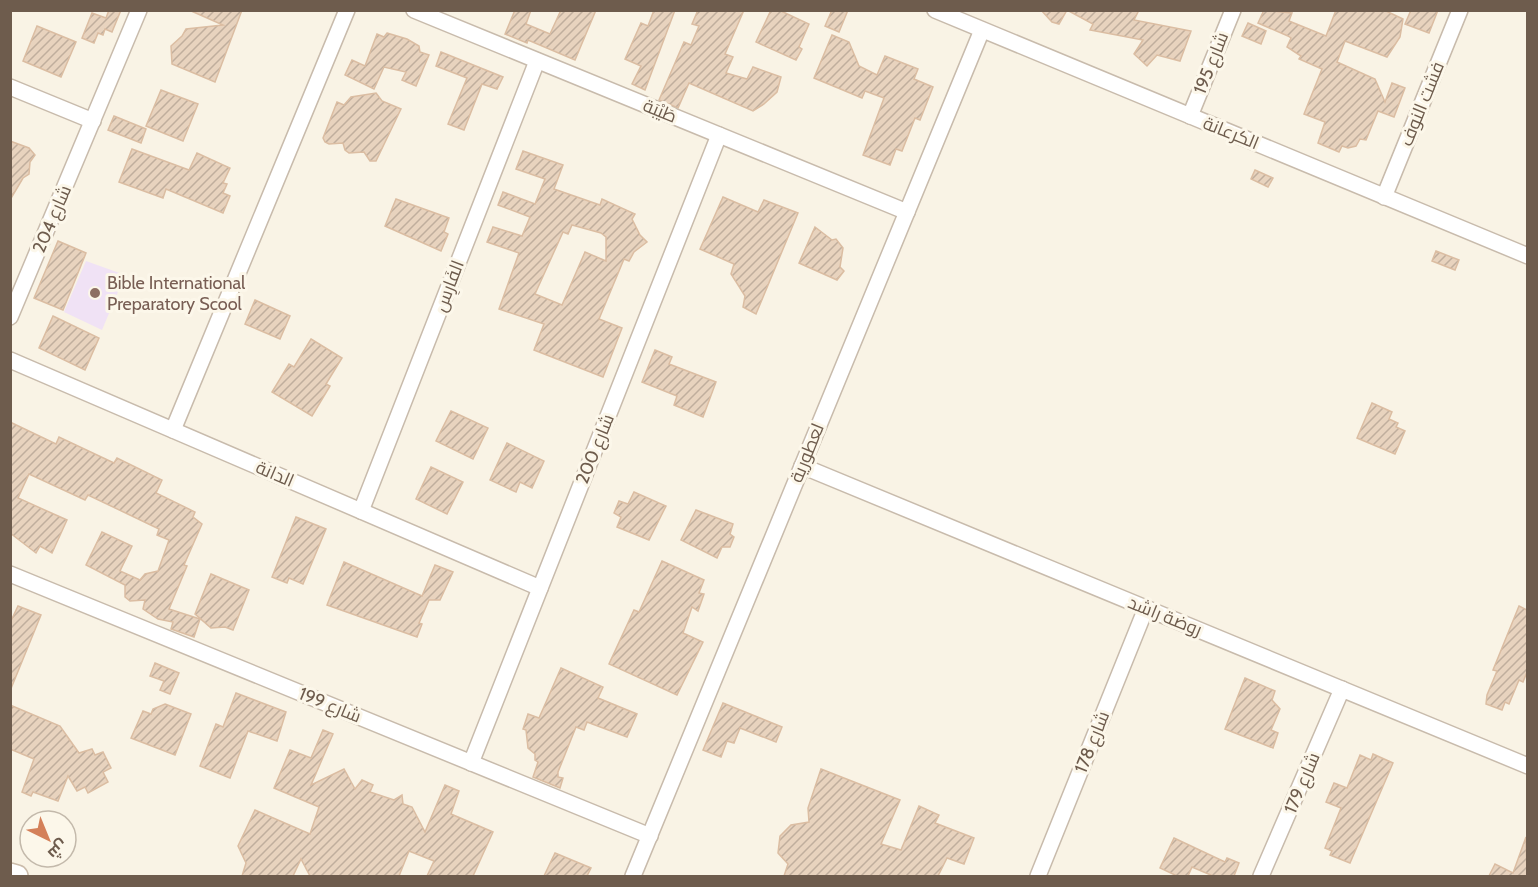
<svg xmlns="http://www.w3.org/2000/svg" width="1538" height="887" viewBox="0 0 1538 887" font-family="Cabin,Cairo,sans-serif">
<defs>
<pattern id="building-hatch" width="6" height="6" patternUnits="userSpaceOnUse" patternTransform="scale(1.5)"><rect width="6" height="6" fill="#e8d3be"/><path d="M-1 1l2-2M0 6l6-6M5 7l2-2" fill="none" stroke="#c0ae9d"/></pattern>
</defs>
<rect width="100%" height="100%" fill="#f9f3e5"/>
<path fill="#f0e2f5" d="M86,261L125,275L102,330L64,312Z"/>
<g fill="url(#building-hatch)" stroke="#dbbda2" stroke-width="1.5" fill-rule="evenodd">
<path d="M109,10H121L112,32L105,29L103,35L98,33L94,43L82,38L92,13L106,18Z"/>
<path d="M242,10L215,82L172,64L171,46L182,36L186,29L223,25L189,10Z"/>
<path d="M515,10H531L526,24L550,34L561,10H596L575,60L528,40L527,43L505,34Z"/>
<path d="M654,10H675L645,90L632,84L641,66L625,59L641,23L648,26Z"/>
<path d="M698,10H744L725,54L733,57L726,73L747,79L753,67L781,77L777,92L764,104L753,111L689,83L678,108L659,100L684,42L691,45L699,26L692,24Z"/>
<path d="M771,10H779L809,24L799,47L802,49L796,60L756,42Z"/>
<path d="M832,10H848L839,32L825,26Z"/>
<path d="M1041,10H1067L1059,24L1052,22Z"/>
<path d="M1067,10H1139L1134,20L1191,31L1180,61L1157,55L1147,66L1134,54L1143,40L1090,30L1093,24Z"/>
<path d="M1264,10L1292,13L1289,21L1326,36L1336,10H1384L1403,19L1400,37L1387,57L1345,41L1337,62L1375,79L1385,102L1392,83L1405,88L1394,117L1378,111L1366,140L1360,139L1356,146L1348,148L1342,146L1339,152L1318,143L1325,122L1304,114L1322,69L1299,59L1301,56L1287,47L1291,38L1288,36L1258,23Z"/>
<path d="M1411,10H1438L1429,33L1405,24Z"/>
<path d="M1248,23L1266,31L1261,44L1242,36Z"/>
<path d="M37,26L76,42L61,77L23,61Z"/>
<path d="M387,33L407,39L419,46L420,52L429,55L416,86L402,80L406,72L384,67L374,89L345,75L352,60L365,66L377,34L384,37Z"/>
<path d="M832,35L849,42L859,66L877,75L885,56L918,69L914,79L933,87L920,120L915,118L902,151L896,149L890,165L863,155L884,98L865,91L862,98L814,78Z"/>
<path d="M441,52L503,77L497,89L482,84L464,130L448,124L467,78L436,66Z"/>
<path d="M161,90L198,104L183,141L146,126Z"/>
<path d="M376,93L382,101L401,109L376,161H370L364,152L349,153L345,150L343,143L329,144L325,142L323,138L337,102L344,105L351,97Z"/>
<path d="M114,116L146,129L141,143L108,130Z"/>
<path d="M10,141L29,148L35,155L30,162L29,174L23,178L10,200Z"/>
<path d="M132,149L189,170L197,153L230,168L223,183L227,184L223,193L230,196L223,213L166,189L163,198L119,182Z"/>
<path d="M523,151L563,165L554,189L600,205L602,199L635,214L632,219L640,235L647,242L634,252L629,261L624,259L599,319L622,328L603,377L534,350L544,324L499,309L519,253L487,242L493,227L522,236L530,217L498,205L503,192L535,204L545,179L516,169ZM572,225L601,233L606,237V261L585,252L562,305L535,294L563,232L568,234Z"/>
<path d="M1255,170L1273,178L1268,187L1251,179Z"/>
<path d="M723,197L758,212L764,200L798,213L756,314L743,307L745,296L731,274L734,264L700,249Z"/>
<path d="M396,199L449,218L444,232L448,234L441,251L385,226Z"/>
<path d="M815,227L832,240L836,239L843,248L840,267L844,271L837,280L799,263Z"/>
<path d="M58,241L86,253L63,310L34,298Z"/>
<path d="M1436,251L1459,260L1455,270L1432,261Z"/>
<path d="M255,300L290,316L280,339L245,324Z"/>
<path d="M53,316L99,338L85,370L39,348Z"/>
<path d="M311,339L342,358L326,384L330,386L312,416L272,392L289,364L294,367Z"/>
<path d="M655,350L672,357L669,364L716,382L703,417L674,405L677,396L642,382Z"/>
<path d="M1372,403L1392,412L1389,419L1398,423L1396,427L1405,431L1395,454L1357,438Z"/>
<path d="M451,411L488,428L473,459L436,441Z"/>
<path d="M10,422L56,444L59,437L114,463L117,458L162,480L156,493L195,512L193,517L202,524L184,565L187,566L169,609L200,619L194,637L171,629L173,622L158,619L143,609L145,600L130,601L125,597V585L86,565L102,532L132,546L120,571L140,580L145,574L158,571L169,540L157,535L159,529L88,495L85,500L29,474L18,498L67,520L52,553L40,546L36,553L10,533Z"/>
<path d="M507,443L544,461L532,488L520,482L516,492L490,480Z"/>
<path d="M431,467L463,482L447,514L416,499Z"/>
<path d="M634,492L666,506L649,540L617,527L621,517L614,513L619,501L628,504Z"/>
<path d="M696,510L733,524L730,534L734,537L730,547H722L717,558L681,540Z"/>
<path d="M296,517L326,529L303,584L289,578L287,583L272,577Z"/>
<path d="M662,561L704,580L699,593L704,594L698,611L692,607L683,633L703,642L677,695L609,664L634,610L639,612Z"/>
<path d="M344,562L422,596L435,565L453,572L440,600H429L419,623L422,624L417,637L327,605Z"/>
<path d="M211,574L249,590L233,630L225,627L211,628L195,614Z"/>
<path d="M18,606L41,615L10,691V623Z"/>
<path d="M1519,606L1527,610V672L1523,682L1519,680L1509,704L1505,702L1502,710L1486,704L1487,695L1497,671L1493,670Z"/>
<path d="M155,663L179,673L170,694L160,690L164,681L150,676Z"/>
<path d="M561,668L603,687L598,698L637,714L627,737L587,722L584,730L576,727L558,772V777L563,778L560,788L533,777L538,762L535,760V754L528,748L526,730L523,729L528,714L539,718Z"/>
<path d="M1245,678L1275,691L1272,700L1280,709L1271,730L1278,733L1273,748L1225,729Z"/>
<path d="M236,693L286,712L277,741L248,731L230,778L200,766L216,724L223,727Z"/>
<path d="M723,703L782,727L776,742L740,728L734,743L727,741L721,757L703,750Z"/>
<path d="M165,704L191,714L175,755L131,738L143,711L151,714L153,709Z"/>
<path d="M10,705L60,726L79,753L92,749L95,755L103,752L111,768L103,772L108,782L88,793L85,787L77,791L68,776L58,801L33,792L31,796L22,792L34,759L10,749Z"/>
<path d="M323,730L333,734L311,785L344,769L355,789L362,780L373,785L370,792L394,800L402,795L403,804L412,807L425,832L445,785L459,791L451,814L493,832L473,876H427L434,861L409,851L399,876H310L301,859L293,876H242L246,863L238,846L255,810L310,834L319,807L274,788L290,750L311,758Z"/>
<path d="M1373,754L1393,763L1350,863L1330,855L1332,851L1325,848L1341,808L1326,802L1334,783L1347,788L1360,755L1371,760Z"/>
<path d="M821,769L900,800L881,844L901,850L919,806L939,815L935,823L974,838L964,864L947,858L938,876H784L788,864L778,853L780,836L791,825L809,822L808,808Z"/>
<path d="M1526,837L1527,876H1489L1495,864L1513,873Z"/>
<path d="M1174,838L1225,862L1227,858L1239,863L1234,876H1213L1192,867L1188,876H1177L1160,868Z"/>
<path d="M555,853L591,868L587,876H544Z"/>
</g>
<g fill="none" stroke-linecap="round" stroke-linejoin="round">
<defs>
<g id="minor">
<path d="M414,10L907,212"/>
<path d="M935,10L1528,256"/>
<path d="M10,87L93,121"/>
<path d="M1190,116L1233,10"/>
<path d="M1384,197L1460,10"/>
<path d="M10,317L139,10"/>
<path d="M10,360L540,588"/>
<path d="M173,430L347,10"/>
<path d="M802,466L1528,766"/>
<path d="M361,511L537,61"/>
<path d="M10,574L650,836"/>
<path d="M471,763L719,135"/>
<path d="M633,876L982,30"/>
<path d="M1038,876L1146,608"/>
<path d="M1261,876L1342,689"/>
</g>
<path id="secondary" d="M10,874L17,876"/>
</defs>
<use href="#minor" stroke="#c8bbac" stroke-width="18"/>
<use href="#secondary" stroke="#cbbcab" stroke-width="24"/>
<use href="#minor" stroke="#fff" stroke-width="15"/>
<use href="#secondary" stroke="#fff" stroke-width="21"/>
</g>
<circle fill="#8d6e63" stroke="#fcf7ea" stroke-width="2" cx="95" cy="293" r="6"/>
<g text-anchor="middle" stroke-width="6" stroke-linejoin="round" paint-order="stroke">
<g font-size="18" fill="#6e5c4d" stroke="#fcf7ea">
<text transform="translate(1211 63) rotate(-68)" y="6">شارع 195</text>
<text transform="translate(1422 104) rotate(-68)" y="6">فشت النوف</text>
<text transform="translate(660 111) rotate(22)" y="6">طَيْبَة</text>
<text transform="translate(1231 133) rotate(22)" y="6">الكرعانة</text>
<text transform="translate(52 219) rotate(-67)" y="6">شارع 204</text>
<text transform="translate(449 286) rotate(-69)" y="6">الفَارِس</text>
<text transform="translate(595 449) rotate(-68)" y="6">شارع 200</text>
<text transform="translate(807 453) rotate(-68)" y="6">لعطورية</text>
<text transform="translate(275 474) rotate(23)" y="6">الدانة</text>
<text transform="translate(1165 616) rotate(22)" y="6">روضة راشد</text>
<text transform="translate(330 705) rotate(22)" y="6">شارع 199</text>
<text transform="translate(1092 742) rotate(-68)" y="6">شارع 178</text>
<text transform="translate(1302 783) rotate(-67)" y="6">شارع 179</text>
</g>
<g font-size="18" fill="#785e54" stroke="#fcf7ea" text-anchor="start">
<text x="107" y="289">Bible International<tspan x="107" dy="21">Preparatory Scool</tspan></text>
</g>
</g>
<rect width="1538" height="887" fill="none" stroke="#6e5c4d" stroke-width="24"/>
<g transform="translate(48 839) rotate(137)"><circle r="28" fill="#fcf7ea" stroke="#c3b9ab" stroke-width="1.5"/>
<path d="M0-4.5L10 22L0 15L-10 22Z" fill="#d48059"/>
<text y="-9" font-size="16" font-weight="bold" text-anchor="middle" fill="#6e5c4d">ش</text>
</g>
</svg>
